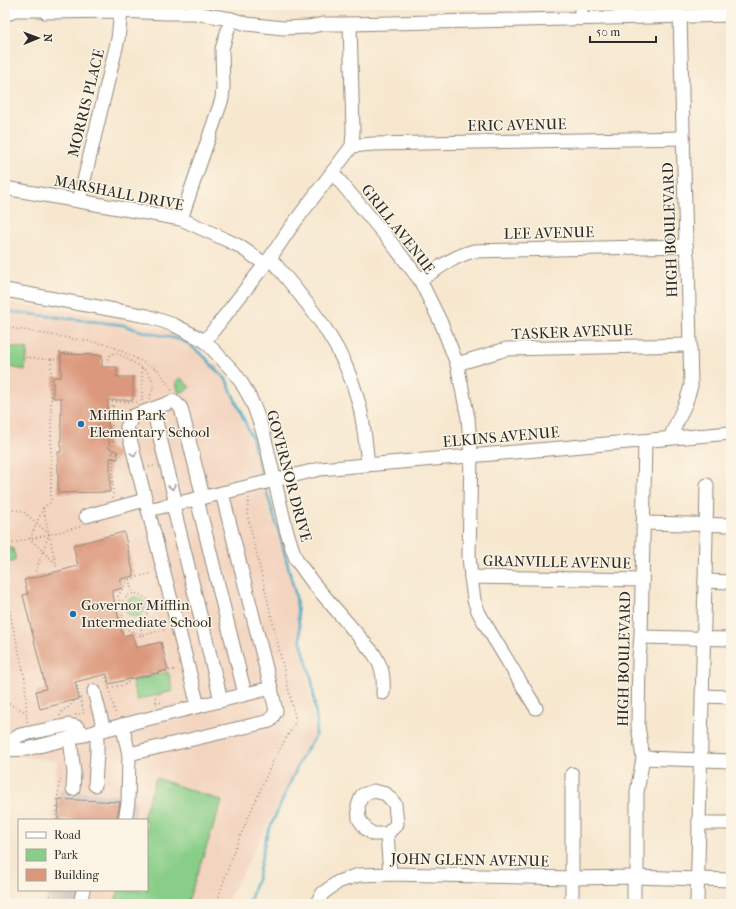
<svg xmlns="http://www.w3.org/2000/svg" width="736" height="909" viewBox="0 0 736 909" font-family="'IM FELL French Canon',serif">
<rect width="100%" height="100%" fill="#fcf5e5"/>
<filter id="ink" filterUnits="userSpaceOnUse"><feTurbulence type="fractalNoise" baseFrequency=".025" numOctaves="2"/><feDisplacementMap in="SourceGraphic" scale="8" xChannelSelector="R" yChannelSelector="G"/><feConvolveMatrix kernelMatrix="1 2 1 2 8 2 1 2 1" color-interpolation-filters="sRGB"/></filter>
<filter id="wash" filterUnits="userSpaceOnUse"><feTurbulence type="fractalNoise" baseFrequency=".012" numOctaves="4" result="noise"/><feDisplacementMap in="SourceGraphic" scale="16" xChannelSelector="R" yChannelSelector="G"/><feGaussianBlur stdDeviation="0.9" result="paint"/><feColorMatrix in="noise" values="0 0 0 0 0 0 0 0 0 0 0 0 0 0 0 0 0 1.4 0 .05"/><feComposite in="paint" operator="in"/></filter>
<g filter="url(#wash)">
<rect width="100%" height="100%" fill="#f7e7cf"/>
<g fill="#f3d4bf">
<path d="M253,5H422L285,9Z"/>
<path d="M5,302L74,312L167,330L220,368L258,458L294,587L315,733L226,904H44L46,890H147V820H52L57,761L5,755Z"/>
</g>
<g fill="#cfc0bb">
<path d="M60,790L124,796L128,803L136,801L135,820H57Z"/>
<path d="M51,890H90L88,902L90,904H50Z"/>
</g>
<g fill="#88ce88" stroke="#5a7c5a">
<path d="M5,346L28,349L25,370L5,366Z"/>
<path d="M179,379H182L190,387L187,390L179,393L178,391L176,381Z"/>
<path d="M9,547L13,549L15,557V560L12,562L5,563V549Z"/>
<circle cx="135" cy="607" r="10"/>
<path d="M168,672L173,691L137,700L132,681Z"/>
<path d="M156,778L222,801L187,904H125L115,901L119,890H147V820H142Z"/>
</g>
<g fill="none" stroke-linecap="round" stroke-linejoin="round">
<g stroke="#46a9c6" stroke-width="2.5">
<path d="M5,311L123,325L141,331L177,339L187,343L206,358L215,369L226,379L252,438L263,479"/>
<path d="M249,904L258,876L265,841L268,832L301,759L309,746L315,737L317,723L314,700L312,681L301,642L296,597L282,543L265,486"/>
</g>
</g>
<g id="blocks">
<g fill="#dc987d">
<path d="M61,354L102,355V367H117V377H133V400H108V426H109V448L118,452V459L110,458V492L58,493V452H61V398H53V377H61Z"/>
<path d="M124,532L134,576L120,579L122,588L112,591L123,636L132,634L136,648L161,642L168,670L109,684L107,674L75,682L79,699L40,709L36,691L46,689L23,595L28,594L24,580L78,566L73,545Z"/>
<path d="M59,799L120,802L117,820H58Z"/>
</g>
</g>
</g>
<g filter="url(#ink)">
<use href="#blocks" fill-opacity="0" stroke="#91897d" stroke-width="1"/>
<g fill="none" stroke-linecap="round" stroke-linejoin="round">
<defs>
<g id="minor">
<path d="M581,5V18"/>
<path d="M5,13H10L12,10H45V12L121,11L166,13H195L231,19L247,24L283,28L308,27L323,24H350L731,15"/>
<path d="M352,146L373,144L683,138"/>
<path d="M332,172L390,241L420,280L442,325L457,364L468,418L471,455L469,556L471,577L474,600L478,611L484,622L536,708"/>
<path d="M5,188L181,219L216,235L239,246L265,264"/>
<path d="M79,201L118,39L121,11"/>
<path d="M181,219L222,99L223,88L222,49L231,19"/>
<path d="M270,258C309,305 344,344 359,404C364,424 366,444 368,465"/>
<path d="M420,280C437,269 454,256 474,251L686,246"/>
<path d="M5,290L147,316L174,325L205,341L234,372L241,382L249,396L255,409L264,435L286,529L293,551L297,561L313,583L374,654C383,669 384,676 383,693"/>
<path d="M205,341L270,258L291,227L352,146L353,131L350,24"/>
<path d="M457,364L500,351L506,349L690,345"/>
<path d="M153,409L176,504"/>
<path d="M670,438L686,402L691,386L688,265L686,246L680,16"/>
<path d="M197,499L245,694"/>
<path d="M173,505L221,700"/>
<path d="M148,510L222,493"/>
<path d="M86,516L145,500"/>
<path d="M643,523L731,525"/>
<path d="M471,577L642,580"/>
<path d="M705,581L731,582"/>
<path d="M641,637L731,639"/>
<path d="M94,691L104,730"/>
<path d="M702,696L731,697"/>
<path d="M198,706L127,427L133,416L174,401L181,408L203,497"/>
<path d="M122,725L129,754"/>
<path d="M70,738L74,773L73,789"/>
<path d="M5,750L27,749L271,688L222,493L320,469L731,433"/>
<path d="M5,750L13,740L20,735L69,725L77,727L84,735"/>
<path d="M643,758L731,761"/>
<path d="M95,785L97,753V731"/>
<path d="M125,820L128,803L129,754L270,721L276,711L271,688"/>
<path d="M699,823H731"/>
<path d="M387,834H373L366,829L359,819L358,806L362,795L374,791L386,794L395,804L397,824L387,834L390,874"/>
<path d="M637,878V792L643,758L638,726L639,657L641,637L645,441"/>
<path d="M80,904L83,890"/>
<path d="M316,904L323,893L338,882L346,879L359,875L390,874L572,878L634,877L731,880"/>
<path d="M572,904V774"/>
<path d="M634,904V877"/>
<path d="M697,904L705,581L707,485"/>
</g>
</defs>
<use href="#minor" stroke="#91897d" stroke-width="15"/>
<g stroke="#91897d" stroke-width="1.5" stroke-dasharray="1 3" stroke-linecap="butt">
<path d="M5,327L110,345L158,370L172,390"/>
<path d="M26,357L41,359H60V353H76"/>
<path d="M51,359V502L43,508L57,569"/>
<path d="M106,363L111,354L116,353C127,359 152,370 153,383C154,388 151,394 149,399"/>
<path d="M142,368V401"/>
<path d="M113,406L117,422"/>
<path d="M113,452L124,457"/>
<path d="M149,467L157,465"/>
<path d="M113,498L112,402H138"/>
<path d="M43,508L30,539L55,563"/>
<path d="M5,509L23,511L49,534L35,573"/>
<path d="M5,545L83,526"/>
<path d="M129,579L118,596L126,629L143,636"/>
<path d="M129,579L132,593"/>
<path d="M122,581L153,573"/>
<path d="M5,591L25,679L27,723"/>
<path d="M120,604C130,592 134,590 147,599L150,609C148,611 147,615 145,618C139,624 130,620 123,618"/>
<path d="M139,621L143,636"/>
<path d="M136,637L167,629"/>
<path d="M106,677L116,716"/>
<path d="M109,688L127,684L129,680L177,669"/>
<path d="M155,697L157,705"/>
<path d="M5,702L26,712"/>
<path d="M156,702L164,703"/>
<path d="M75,715L84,713L77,685"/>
<path d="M60,716L63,710L68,708L75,700L80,699"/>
<path d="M56,820L59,783L62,777"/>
<path d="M49,904L51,890"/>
<path d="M216,904L235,848L272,763L296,721L247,513L249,497"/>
</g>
<use href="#minor" stroke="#fff" stroke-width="13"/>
</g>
<defs><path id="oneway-chevron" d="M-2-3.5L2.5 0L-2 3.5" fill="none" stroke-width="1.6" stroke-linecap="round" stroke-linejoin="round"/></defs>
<g stroke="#a0a0a0">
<use href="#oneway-chevron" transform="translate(134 454) rotate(76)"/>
<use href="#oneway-chevron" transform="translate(172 487) rotate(76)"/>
</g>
</g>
<g fill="#1f6fb2" stroke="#fcf5e5" stroke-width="1.5">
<circle cx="81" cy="424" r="4"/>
<circle cx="73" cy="614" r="4"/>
</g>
<g text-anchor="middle" stroke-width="3" stroke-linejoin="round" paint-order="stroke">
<g font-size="15" fill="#2b2b2b" stroke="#fcf5e5">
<text transform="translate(86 103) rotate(-76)" y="5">MORRIS PLACE</text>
<text transform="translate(517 125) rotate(-1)" y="5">ERIC AVENUE</text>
<text transform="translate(119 193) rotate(11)" y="5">MARSHALL DRIVE</text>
<text transform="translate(398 229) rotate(52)" y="5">GRILL AVENUE</text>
<text transform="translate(670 230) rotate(-92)" y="5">HIGH BOULEVARD</text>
<text transform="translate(549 233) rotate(-1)" y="5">LEE AVENUE</text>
<text transform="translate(572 332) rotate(-2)" y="5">TASKER AVENUE</text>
<text transform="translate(501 437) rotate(-5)" y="5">ELKINS AVENUE</text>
<text transform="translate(289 476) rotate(75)" y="5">GOVERNOR DRIVE</text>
<text transform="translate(557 562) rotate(1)" y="5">GRANVILLE AVENUE</text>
<text transform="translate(624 659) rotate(-89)" y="5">HIGH BOULEVARD</text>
<text transform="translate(470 860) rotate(1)" y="5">JOHN GLENN AVENUE</text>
</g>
<g font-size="15" fill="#2b2b2b" stroke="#fcf5e5" text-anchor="start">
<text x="89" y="420">Mifflin Park<tspan x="89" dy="17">Elementary School</tspan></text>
<text x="81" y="610">Governor Mifflin<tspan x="81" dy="17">Intermediate School</tspan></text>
</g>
</g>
<rect width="736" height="909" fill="none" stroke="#fcf5e5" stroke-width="20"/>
<rect x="18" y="819" width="130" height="72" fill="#fcf5e5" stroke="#a8a49b"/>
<rect x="26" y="832" width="20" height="6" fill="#ffffff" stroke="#a8a49b"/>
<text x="54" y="839" font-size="12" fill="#2b2b2b">Road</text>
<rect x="26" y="849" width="20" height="12" fill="#88ce88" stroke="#a8a49b"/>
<text x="54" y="859" font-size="12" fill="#2b2b2b">Park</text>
<rect x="26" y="869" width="20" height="12" fill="#dc987d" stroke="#a8a49b"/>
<text x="54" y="879" font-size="12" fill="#2b2b2b">Building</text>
<g transform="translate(38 38) rotate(89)" stroke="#fcf5e5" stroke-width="3" paint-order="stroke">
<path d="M0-3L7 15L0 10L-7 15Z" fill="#2b2b2b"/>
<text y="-6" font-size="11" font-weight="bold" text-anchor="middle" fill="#2b2b2b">N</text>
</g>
<path d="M590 36v6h66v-6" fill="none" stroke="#2b2b2b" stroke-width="2"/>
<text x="596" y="36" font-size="12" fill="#2b2b2b" stroke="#fcf5e5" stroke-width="3" paint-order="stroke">50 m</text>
</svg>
